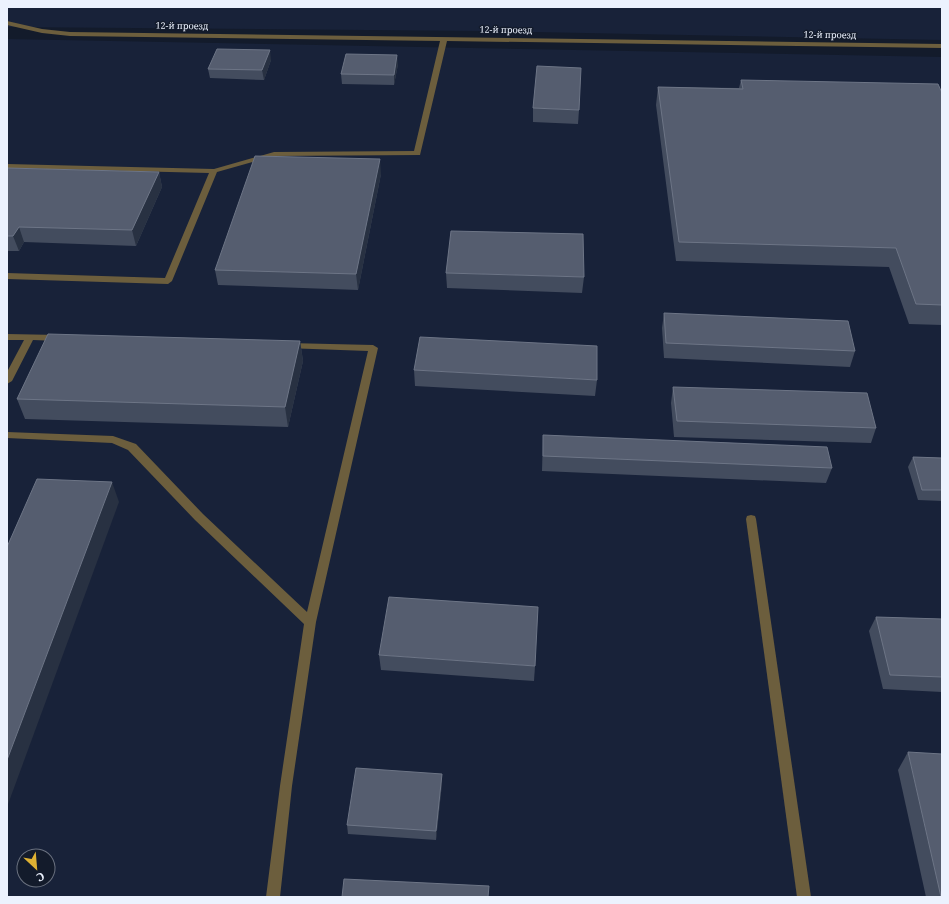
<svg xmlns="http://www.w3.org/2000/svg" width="949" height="904" viewBox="0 0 949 904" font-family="'Noto Serif',serif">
<rect width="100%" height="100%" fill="#131b2b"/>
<g fill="#182239" fill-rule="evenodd">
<path d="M7,7H942V40L482,31L7,27Z"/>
<path d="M7,39L942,57V897H7ZM24,856H48V880H24Z"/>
</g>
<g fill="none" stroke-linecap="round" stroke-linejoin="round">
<g fill="#6c5e3d" fill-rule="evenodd">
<path d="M7,21L42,29L70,32L942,44V48L447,41L420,155L274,156L217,172L172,281L168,284L7,279V273L165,278L209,173L7,168V164L214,169L274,152L414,151L440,41L70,36L42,33L7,25Z"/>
<path d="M7,334L59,335L64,338L59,341L33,340L12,381L7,384V372L24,340H7Z"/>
<path d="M288,343L373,345L378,348L316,622L292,786L280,897H266L280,786L304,624L195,520L128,450L112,443L7,438V432L113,436L136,444L203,514L307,612L368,351L285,348L283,346L285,344Z"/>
<path d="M751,515L755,516L756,519L811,897H797L746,519L747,516Z"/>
</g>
</g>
<g fill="#434c5e">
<path d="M271,60L264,80L210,78L208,69Z"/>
<path d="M398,64L394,85L342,84L341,74Z"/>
<path d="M741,80L942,93V325L909,324L889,267L676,261L656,105L658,87L739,88Z"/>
<path d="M533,108L579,110L578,124L533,122Z"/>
<path d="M7,168L159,172L162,187L136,246L24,242L19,251H7Z"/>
<path d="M381,174L358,290L218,285L215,270Z"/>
<path d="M446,273L584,277L582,293L447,288Z"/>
<path d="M664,313L855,351L850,367L664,358L662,328Z"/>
<path d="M300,341L303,361L288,427L25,419L17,399Z"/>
<path d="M414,370L597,380L595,396L415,386Z"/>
<path d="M673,387L876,428L871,443L674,437L671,403Z"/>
<path d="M543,435L832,468L826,483L542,471Z"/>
<path d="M913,457L942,458V501L918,500L908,467Z"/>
<path d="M876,617L942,619V692L883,689L869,631Z"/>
<path d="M379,655L535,666L534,681L381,670Z"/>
<path d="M908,752L942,897H926L898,770Z"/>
<path d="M442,774V783L436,840L348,834L347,825Z"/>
</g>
<g fill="#283142">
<path d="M270,50L271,60L264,80L262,70Z"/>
<path d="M397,55L398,64L394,85V75Z"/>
<path d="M380,159L381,174L358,290L356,274Z"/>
<path d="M159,172L162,187L136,246L132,230Z"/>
<path d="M19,227L24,242L19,251L13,236Z"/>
<path d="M300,341L303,361L288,427L285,407Z"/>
<path d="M112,482L119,502L7,807V760Z"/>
<path d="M442,774V783L436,840V831Z"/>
</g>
<g fill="#555d6f" stroke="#6d7586">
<path d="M217,49L270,50L262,70L208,69Z"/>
<path d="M346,54L397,55L394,75L341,74Z"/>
<path d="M537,66L581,68L579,110L533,108Z"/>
<path d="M741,80L938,84L942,93V305L916,304L896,248L679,242L658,87L743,89Z"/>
<path d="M255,156L380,159L356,274L215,270Z"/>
<path d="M7,168L159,172L132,230L19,227L13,236H7Z"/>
<path d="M451,231L583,234L584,277L446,273Z"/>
<path d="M664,313L848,321L855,351L666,343Z"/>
<path d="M48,334L300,341L285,407L17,399Z"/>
<path d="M420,337L597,346V380L414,370Z"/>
<path d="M673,387L867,393L876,428L677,421Z"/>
<path d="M543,435L827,447L832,468L543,456Z"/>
<path d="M913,457L942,458V490H922Z"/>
<path d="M37,479L112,482L7,760V547Z"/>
<path d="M389,597L538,607L535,666L379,655Z"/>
<path d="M876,617L942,619V677L890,675Z"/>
<path d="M908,752L942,754V897H941Z"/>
<path d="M356,768L442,774L436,831L347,825Z"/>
<path d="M344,879L489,886L488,897H342Z"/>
</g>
<g text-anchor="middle" stroke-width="3" stroke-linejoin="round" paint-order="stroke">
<g font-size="9" fill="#ecf2fe" stroke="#131b2b">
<text transform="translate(182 26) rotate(1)" y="3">12-й проезд</text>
<text transform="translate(506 30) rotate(1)" y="3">12-й проезд</text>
<text transform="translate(830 35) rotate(1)" y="3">12-й проезд</text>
</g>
</g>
<rect width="949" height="904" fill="none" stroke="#ecf2fe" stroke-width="16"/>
<g transform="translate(36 868) rotate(154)"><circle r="19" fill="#131b2b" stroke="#6a717f"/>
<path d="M0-3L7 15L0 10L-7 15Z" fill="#deb133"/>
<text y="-6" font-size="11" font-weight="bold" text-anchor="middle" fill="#ecf2fe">С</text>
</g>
</svg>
